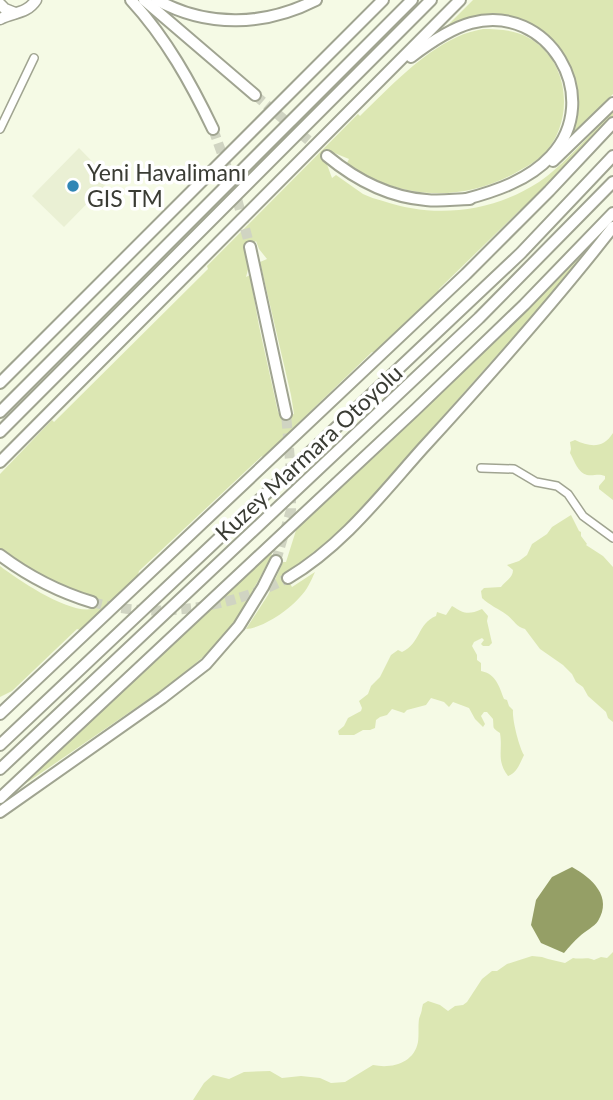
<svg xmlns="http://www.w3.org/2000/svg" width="613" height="1100" viewBox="0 0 613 1100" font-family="Lato,sans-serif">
<rect width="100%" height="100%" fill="#f5fae5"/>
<path fill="#eaf0d4" d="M79,148L110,180L64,227L32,196Z"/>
<g fill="#dce7b3" fill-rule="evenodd">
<path d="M473,0H613V94L573,133C586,90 573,50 534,26C526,21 518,17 509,16C487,11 467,17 447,26Z"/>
<path d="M483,29C498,29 516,30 529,38C570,61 575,121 544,154C537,161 526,167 517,172C463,203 398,200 347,163L349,159L332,152L325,159L332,178L336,175C345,181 354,188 363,194C369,197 376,199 383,201C435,219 493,212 539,182C563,166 592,132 613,111V116L523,211L520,210L439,289L438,292L375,353L372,352L263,457L262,456L139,571L138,575L80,630L77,629L12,691L0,697V566C18,580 69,614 92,609L94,597C60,587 29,570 0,549V474L52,420L54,422L208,269L207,266L358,114L360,116C390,87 419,55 457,37C465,33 474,31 483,29ZM256,241L259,249L267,259L260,262L291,395L294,414L282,416L278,412L259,326L250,275L246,277L249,266L248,250Z"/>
<path d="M596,239L531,317L355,515C334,537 311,557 284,573L292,587L315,572C311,581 307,590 300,597C289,610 263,628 246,629L268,595L283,562H286L298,524Z"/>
<path d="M613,433V500L599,489V486L605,479V476C598,473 595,476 587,475C578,473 574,460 570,453L571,449L570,442L575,440C590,447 603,449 613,433Z"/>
<path d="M571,515L579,531L581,532V536L587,544L586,545L603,556L613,567V722L608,718L606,712L588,696L583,687L576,682L572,674L563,665L540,649L525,629C516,627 514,620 507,615C499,609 489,605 482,598L481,591L484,588L501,587C505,581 513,578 513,570L507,565L519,561L527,555L532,544L547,534L552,527Z"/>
<path d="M273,549L271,557L240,614L228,631L209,652L172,683L25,784V783L40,768L188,629L187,627Z"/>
<path d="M452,606C465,614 468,615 482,609L488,616L487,621L492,643L489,646H483L481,644L484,640L482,638L474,642L472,646L477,655V660L481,663V671C496,674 499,686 504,699L507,700L509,706L513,710C512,719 519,747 524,755C520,763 517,773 508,776C496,760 503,751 500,733C492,727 494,730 493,719L487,712H484L481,716L485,724L483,727L475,719L469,708L453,702L449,707L444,702L431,698L426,705L407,710L404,713L392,709L387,715L380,717L376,720L375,728L370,730H363L354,735H339L338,731L344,726L348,718L361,711L362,708L359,701L368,694L371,686L380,677L391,655L398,650L402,652C421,643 417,624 436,616L437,612L446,615Z"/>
<path d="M613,952V1100H193L204,1083L213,1075L229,1079L244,1072L270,1071L282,1078L301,1076L320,1078L331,1083L345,1082L373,1065C392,1069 414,1063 418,1042C419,1035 418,1026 419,1019C420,1015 422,1012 422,1008L423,1004L428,1001L440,1005L448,1011L455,1006L463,1005L467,1002L482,979L492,971H497L507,964L532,956L542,957L548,959L565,963L573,958C581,960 587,956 594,960L601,957L607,958Z"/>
</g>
<path fill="#959f66" d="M572,867C592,878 613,897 598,921C594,927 585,931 580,936C574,941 569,947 564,953L541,943L531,925L536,900L552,877Z"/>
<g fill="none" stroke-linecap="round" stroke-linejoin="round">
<g stroke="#d0d4c2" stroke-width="10" stroke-dasharray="10 5" stroke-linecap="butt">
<path d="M255,95L327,156"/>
<path d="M213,129L233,184L250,247"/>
<path d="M276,561L291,510V472L286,414"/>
<path d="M92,602C156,620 231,608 288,578"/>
</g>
<defs>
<g id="minor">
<path d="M0,129L34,58"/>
<path d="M481,468L514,469L536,482L557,486L568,494L583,516L613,538"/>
</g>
<g id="major">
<path d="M0,4L5,9L15,13"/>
<path d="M0,19C13,12 27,14 36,0"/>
</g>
<g id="highway">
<path d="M131,0C166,38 191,83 213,129"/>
<path d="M144,0L255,95"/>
<path d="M157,0C208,28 265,26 316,0"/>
<path d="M411,57C428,44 449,29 471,23C548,2 605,97 551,156C529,180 496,191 466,199"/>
<path d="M327,156C356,180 388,197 426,200C441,202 456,199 470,199"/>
<path d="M553,161L613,103"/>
<path d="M250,247L286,414"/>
<path d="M0,383L383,0"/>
<path d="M0,412L412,0"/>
<path d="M0,432L431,0"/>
<path d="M0,462L460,0"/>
<path d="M0,555C28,576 59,592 92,602"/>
<path d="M288,578C342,546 381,495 422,449C488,377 553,304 613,227"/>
<path d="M0,714L466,274L549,191L613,123"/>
<path d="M0,745L521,253L613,156"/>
<path d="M0,769L479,318L613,182"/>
<path d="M0,798L416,409L524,305L613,213"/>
<path d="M0,812L162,698L206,664L239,626L263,587L276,561"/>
</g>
</defs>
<use href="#minor" stroke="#a0a491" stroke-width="10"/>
<use href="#major" stroke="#a0a491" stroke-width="13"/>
<use href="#highway" stroke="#a0a491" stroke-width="14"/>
<use href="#minor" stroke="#fff" stroke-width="7"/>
<use href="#major" stroke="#fff" stroke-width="10"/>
<use href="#highway" stroke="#fff" stroke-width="10"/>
</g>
<circle fill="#3186b5" stroke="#fff" stroke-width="2.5" cx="73" cy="186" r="7"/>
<g text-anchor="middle" stroke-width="7" stroke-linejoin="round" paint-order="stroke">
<g font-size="23" fill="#3a3c34" stroke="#fff" text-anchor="start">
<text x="87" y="181">Yeni Havalimanı<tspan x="87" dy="26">GIS TM</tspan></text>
</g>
<g font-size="23" fill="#3a3c34" stroke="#fff">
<text transform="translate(309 453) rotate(-43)" y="8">Kuzey Marmara Otoyolu</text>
</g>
</g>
</svg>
